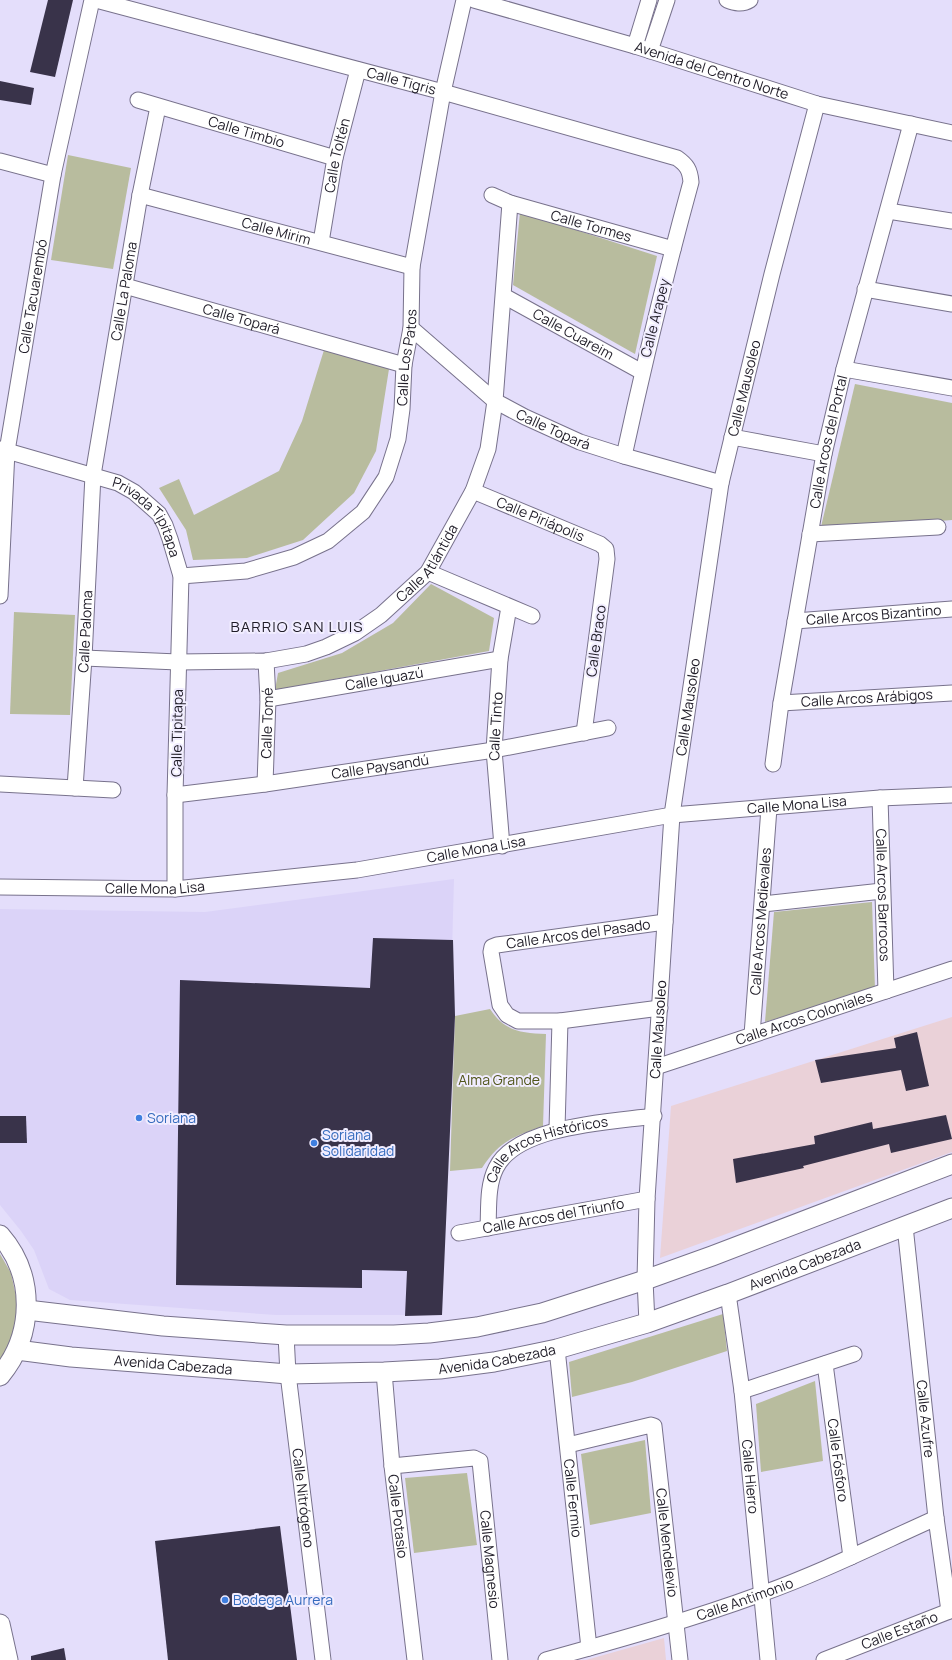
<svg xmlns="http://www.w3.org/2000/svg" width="952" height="1660" viewBox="0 0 952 1660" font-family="Manrope,sans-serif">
<rect width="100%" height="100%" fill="#e4defb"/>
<path fill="#dbd3f8" d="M454,879L442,1315H276L70,1300L49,1289L34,1250L21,1231L0,1205V909L205,912Z"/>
<g fill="#ead1d8">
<path d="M952,1017V1152L660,1258L671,1106Z"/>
<path d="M664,1638L666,1660H586Z"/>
</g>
<g fill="#b8bc9e">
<path d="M68,155L131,168L113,269L51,260Z"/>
<path d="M520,212L657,256L635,354L513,285Z"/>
<path d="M324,350L389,369L376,451L354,493L303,540L247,558L193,560L186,530L159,488L179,479L194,515L279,471L302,421Z"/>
<path d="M855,384L952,403V520L820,531Z"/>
<path d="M431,584L494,618L489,651L275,690L278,673L342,653L393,623Z"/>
<path d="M14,612L75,615L70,715L10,714Z"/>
<path d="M872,902L875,989L765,1022L774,912Z"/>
<path d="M490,1009C504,1031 521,1033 546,1034L543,1126C514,1137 500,1140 482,1168L450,1171L455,1016Z"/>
<path d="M0,1254L11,1273L17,1301L15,1330L0,1362Z"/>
<path d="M723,1314L727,1351L632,1382L572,1397L569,1362Z"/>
<path d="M815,1381L823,1461L761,1472L756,1404Z"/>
<path d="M645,1440L651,1513L590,1525L581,1454Z"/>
<path d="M467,1473L477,1545L414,1553L405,1478Z"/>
</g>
<g fill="#39334a">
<path d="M48,0H73L55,77L30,72Z"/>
<path d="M0,81L34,88L31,105L0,100Z"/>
<path d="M373,938L453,940L455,1016L442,1315L405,1316L407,1271L362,1270V1288L176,1285L180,980L370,988Z"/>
<path d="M917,1032L929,1086L906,1091L901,1070L821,1083L815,1060L896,1048L894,1038Z"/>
<path d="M946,1115L952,1139L891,1153L889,1144L803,1166L804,1168L736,1183L733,1159L815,1144L814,1136L872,1122L873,1129Z"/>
<path d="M0,1116H26L27,1143H0Z"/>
<path d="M280,1526L297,1660H168L155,1541Z"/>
<path d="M64,1648L66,1660H31V1656Z"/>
</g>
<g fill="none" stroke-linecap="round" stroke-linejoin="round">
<defs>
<g id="minor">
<path id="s1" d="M96,0L443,92L677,158C687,165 690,170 691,182C666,273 644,364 624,456"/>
<path id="s2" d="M474,0L635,46L817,104L952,133"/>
<path d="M727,0C735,3 742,5 750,0"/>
<path d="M635,46L649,0"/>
<path d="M650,51L667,0"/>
<path id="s3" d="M138,100L335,158"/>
<path d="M0,161L53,175"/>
<path id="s4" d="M140,195L412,267"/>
<path id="s5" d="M492,195L510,203L673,249"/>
<path d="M888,211L952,221"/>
<path id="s6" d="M321,242L335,158L358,70"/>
<path id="s7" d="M125,286L404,365"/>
<path d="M865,289L952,304"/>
<path id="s8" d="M504,296L642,372"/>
<path id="s9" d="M411,328L495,401L525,417L580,442L624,456L721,483"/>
<path d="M844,369L952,388"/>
<path d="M732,437L824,454"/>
<path id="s10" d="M0,449L118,483L134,492L159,514L165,525L170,539L181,576L175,795V889"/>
<path id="s11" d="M473,491L600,544L606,549L607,559L584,733"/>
<path d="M810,534L938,527"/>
<path d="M428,572L532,616"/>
<path id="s12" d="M181,576L246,571L294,557L328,541L363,512L386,477L398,439L402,409L404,365L411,328L412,267L443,92L464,0"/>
<path id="s13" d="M0,596L7,451L53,175L92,0"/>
<path id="s14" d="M795,621L952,609"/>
<path id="s15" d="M84,658L178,662L266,661L306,654L326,647L355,633L381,615L428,572L473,491L488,449L495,401L510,203"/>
<path id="s16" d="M268,699L500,659"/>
<path id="s17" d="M781,703L952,693"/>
<path id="s18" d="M773,764L781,703L824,454L844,369L911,124"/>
<path d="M0,784L113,790"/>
<path id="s19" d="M265,784L268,699L266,661"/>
<path id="s20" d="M75,788L84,658L93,475L140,195L158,107"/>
<path id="s21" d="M175,795L265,784L494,750L608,728"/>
<path id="s22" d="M880,798L886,991"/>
<path id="s23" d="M502,846L494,750L500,659L509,607"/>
<path id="s24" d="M0,887L175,889L357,870L672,815L880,798L952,795"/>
<path d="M763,904L882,891"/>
<path id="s25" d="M660,1008L560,1021H518L507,1015L500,1005L491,952L492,947L497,945L665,922"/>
<path id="s26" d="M752,1035L769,808"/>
<path id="s27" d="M656,1067L952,969"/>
<path d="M557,1129L560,1021"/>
<path id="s28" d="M905,1226L936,1518L949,1611"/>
<path id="s29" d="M488,1228C489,1208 487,1186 496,1168C517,1125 612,1122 654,1116"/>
<path id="s30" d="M459,1233L647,1199"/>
<path id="s31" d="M728,1294L742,1391L768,1660"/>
<path id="s32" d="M647,1323L645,1280L647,1199L672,815L721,483L772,274L817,104"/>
<path id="s33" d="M286,1335L288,1374L323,1660"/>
<path id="s34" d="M557,1349L589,1648"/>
<path id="s35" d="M825,1364L851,1557"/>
<path id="s36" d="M384,1372L392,1466L415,1660"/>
<path d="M742,1391L854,1354"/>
<path id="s37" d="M568,1445L651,1425L654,1426L680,1660"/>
<path id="s38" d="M392,1466L474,1458L480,1461L500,1660"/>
<path id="s39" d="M546,1660C618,1640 690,1620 761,1594C820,1573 878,1544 936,1518"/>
<path id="s40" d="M824,1660L952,1610"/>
</g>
<g id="major">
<path d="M0,1235C36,1276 34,1335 0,1376"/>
<path d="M27,1310L163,1326L286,1335H394L429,1333L477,1327L542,1313L645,1280L712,1256L952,1164"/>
<path id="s41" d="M17,1350L71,1357L288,1374L384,1372L440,1369L494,1362L557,1349L647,1323L728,1294L952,1208"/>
<path d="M0,1624L8,1660"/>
</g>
</defs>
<use href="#minor" stroke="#78728c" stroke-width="17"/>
<use href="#major" stroke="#78728c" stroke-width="21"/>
<use href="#minor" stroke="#fff" stroke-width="15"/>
<use href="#major" stroke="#fff" stroke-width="19"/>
</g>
<g fill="#3f7fe0" stroke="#f1edff" stroke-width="1.5">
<circle cx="139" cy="1118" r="4"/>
<circle cx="314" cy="1143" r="4"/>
<circle cx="225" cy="1600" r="4"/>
</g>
<g text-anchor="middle" stroke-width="4" stroke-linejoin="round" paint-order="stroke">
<g font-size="14" fill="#1f1c27" stroke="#f1edff">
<text dy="5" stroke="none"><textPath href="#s2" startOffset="248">Avenida del Centro Norte</textPath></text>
<text dy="5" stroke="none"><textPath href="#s1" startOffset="316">Calle Tigris</textPath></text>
<text dy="5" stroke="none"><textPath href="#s3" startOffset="113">Calle Timbio</textPath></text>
<text dy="5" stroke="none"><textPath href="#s6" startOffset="88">Calle Toltén</textPath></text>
<text dy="5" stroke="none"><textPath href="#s5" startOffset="104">Calle Tormes</textPath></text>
<text dy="5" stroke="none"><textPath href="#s4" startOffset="141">Calle Mirim</textPath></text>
<text dy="5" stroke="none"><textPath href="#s20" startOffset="500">Calle La Paloma</textPath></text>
<text dy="5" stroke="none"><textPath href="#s13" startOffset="302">Calle Tacuarembó</textPath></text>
<text transform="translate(655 318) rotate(-76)" y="5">Calle Arapey</text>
<text dy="5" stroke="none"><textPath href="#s7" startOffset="121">Calle Topará</textPath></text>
<text dy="5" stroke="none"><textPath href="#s8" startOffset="79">Calle Cuareim</textPath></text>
<text dy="5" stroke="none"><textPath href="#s12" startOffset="362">Calle Los Patos</textPath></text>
<text dy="5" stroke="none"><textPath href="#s32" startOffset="942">Calle Mausoleo</textPath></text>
<text dy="5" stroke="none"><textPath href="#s9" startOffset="176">Calle Topará</textPath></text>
<text dy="5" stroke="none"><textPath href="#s18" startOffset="327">Calle Arcos del Portal</textPath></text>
<text dy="5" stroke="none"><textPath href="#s11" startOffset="73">Calle Piriápolis</textPath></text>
<text dy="5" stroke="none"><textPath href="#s10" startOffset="169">Privada Tipitapa</textPath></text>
<text dy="5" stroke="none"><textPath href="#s15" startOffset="378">Calle Atlántida</textPath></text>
<text dy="5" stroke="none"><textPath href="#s14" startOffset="79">Calle Arcos Bizantino</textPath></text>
<text dy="5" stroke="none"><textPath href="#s20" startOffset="157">Calle Paloma</textPath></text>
<text transform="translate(596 641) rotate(-82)" y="5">Calle Braco</text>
<text dy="5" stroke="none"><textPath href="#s16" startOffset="118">Calle Iguazú</textPath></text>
<text dy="5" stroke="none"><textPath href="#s17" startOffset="86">Calle Arcos Arábigos</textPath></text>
<text dy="5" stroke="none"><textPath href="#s32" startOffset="618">Calle Mausoleo</textPath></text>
<text dy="5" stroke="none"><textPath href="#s19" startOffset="61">Calle Tomé</textPath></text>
<text dy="5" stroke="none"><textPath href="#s23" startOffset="120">Calle Tinto</textPath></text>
<text transform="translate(177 733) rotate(-89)" y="5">Calle Tipitapa</text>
<text dy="5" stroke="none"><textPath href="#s21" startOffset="207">Calle Paysandú</textPath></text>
<text dy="5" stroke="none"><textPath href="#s24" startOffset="803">Calle Mona Lisa</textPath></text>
<text dy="5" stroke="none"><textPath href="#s24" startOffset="479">Calle Mona Lisa</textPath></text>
<text dy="5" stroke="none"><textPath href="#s24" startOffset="155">Calle Mona Lisa</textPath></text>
<text dy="5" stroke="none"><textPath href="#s22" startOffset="97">Calle Arcos Barrocos</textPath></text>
<text dy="5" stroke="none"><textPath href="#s26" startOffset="114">Calle Arcos Medievales</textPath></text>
<text dy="5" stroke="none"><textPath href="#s25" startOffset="314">Calle Arcos del Pasado</textPath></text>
<text dy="5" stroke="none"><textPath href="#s27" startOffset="156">Calle Arcos Coloniales</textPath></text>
<text dy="5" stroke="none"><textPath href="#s32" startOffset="294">Calle Mausoleo</textPath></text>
<text dy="5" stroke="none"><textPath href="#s29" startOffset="116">Calle Arcos Históricos</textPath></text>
<text dy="5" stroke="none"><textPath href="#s30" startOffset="96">Calle Arcos del Triunfo</textPath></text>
<text dy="5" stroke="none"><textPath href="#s41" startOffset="805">Avenida Cabezada</textPath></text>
<text dy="5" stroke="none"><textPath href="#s41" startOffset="482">Avenida Cabezada</textPath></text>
<text dy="5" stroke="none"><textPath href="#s41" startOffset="157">Avenida Cabezada</textPath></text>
<text dy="5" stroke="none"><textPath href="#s28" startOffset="194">Calle Azufre</textPath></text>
<text dy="5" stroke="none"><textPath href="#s35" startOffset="97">Calle Fósforo</textPath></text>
<text dy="5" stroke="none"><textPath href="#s31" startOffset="184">Calle Hierro</textPath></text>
<text dy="5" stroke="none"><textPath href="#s33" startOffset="164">Calle Nitrógeno</textPath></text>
<text dy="5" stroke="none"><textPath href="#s34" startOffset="150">Calle Fermio</textPath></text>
<text dy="5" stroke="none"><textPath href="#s36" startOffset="145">Calle Potasio</textPath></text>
<text dy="5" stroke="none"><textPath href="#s37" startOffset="206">Calle Mendelevio</textPath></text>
<text dy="5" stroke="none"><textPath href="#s38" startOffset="188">Calle Magnesio</textPath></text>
<text dy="5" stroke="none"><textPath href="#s39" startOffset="208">Calle Antimonio</textPath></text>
<text dy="5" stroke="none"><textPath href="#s40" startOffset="81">Calle Estaño</textPath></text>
</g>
<g font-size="14" fill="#50551a" stroke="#f1edff">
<text x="499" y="1085">Alma Grande</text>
</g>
<g font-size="14" fill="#366cbe" stroke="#f1edff" text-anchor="start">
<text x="147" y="1123">Soriana</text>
<text x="322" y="1140">Soriana<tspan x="322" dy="16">Solidaridad</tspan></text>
<text x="233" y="1605">Bodega Aurrera</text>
</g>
<g font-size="15" letter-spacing="1" fill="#1f1c27" stroke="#f1edff">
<text x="297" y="632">BARRIO SAN LUIS</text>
</g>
</g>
</svg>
